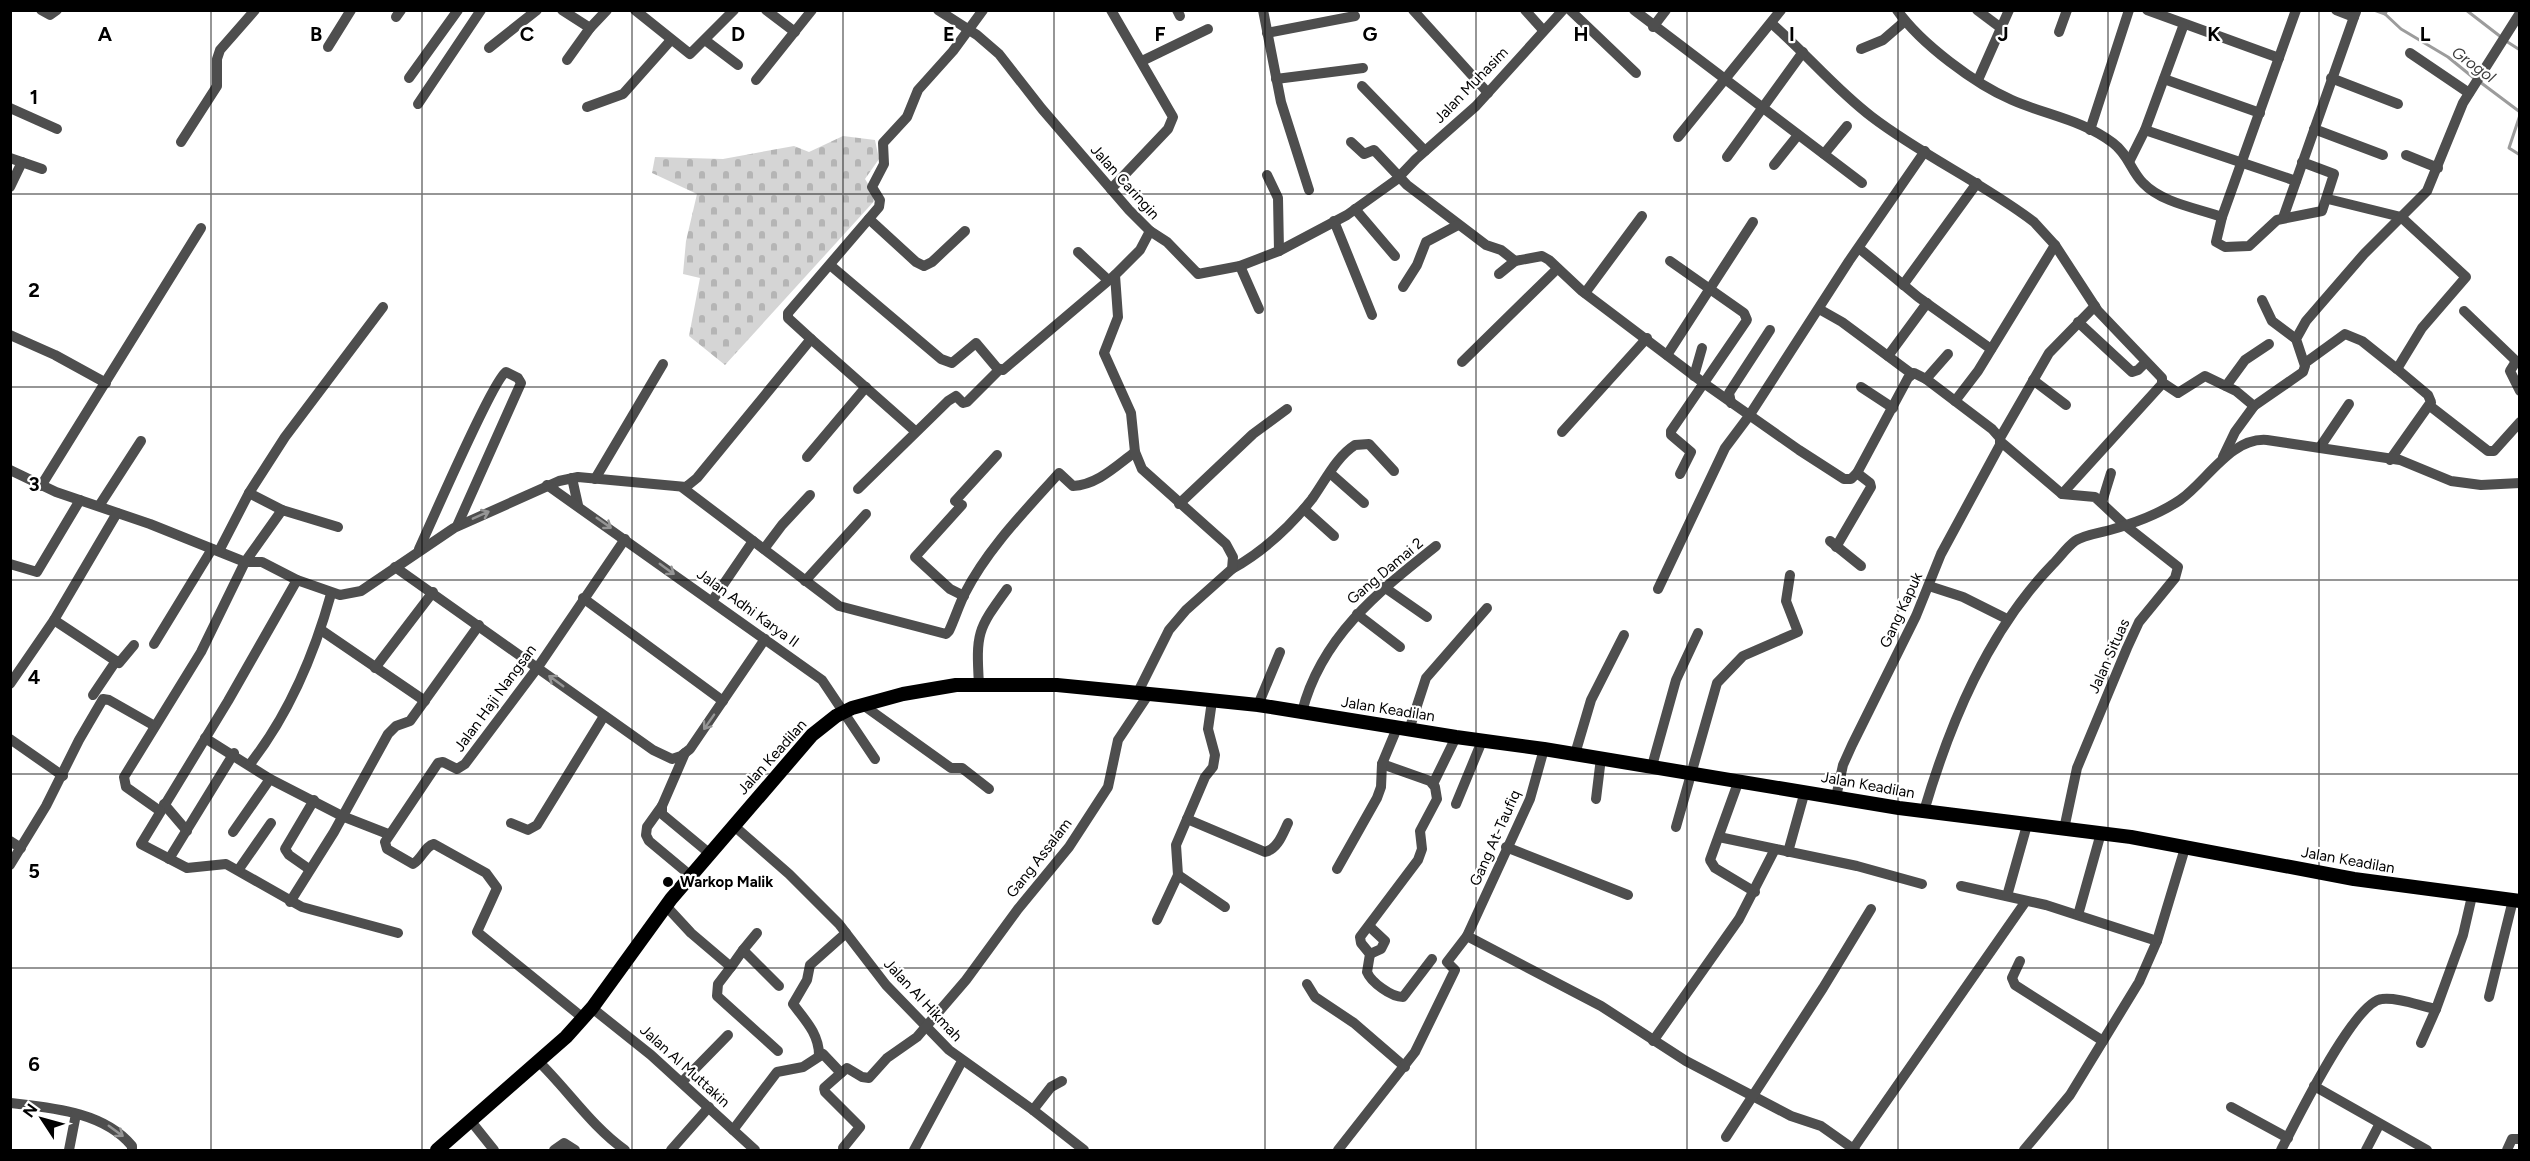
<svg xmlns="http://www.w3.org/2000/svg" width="2530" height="1161" viewBox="0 0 2530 1161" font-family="Figtree,sans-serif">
<defs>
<pattern id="cemetery-stones" width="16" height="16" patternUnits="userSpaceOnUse" patternTransform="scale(1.5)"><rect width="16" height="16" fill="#d5d5d5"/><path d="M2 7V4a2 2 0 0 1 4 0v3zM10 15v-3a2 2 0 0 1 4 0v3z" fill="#b5b5b5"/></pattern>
</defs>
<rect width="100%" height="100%" fill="#fff"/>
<path fill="url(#cemetery-stones)" d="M843,136L875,140L879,159L865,179L877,198L725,365L689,336L700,278L683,274L686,241L697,194L652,173L655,157L723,159L794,146L809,152Z"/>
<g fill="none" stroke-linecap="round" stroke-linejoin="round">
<g stroke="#9c9c9c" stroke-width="3">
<path d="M2374,10L2385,14L2387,10"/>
<path d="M2466,10L2501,37"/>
<path d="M2385,14L2401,29L2448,57L2475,79"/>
<path d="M2506,41L2520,50"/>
<path d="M2480,82L2520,112"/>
<path d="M2520,115L2509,148L2520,155"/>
</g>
<g stroke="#4e4e4e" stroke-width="10">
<path d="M41,10L50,15L57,10"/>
<path d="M562,10L590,28"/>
<path d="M635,10L690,54L734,10"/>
<path d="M766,10L795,32"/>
<path d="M938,10L977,35L999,54L1042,109L1129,210L1150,231L1167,242L1198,274L1240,266L1279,251L1347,215L1396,180L1416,159L1476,106L1563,10"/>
<path d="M1177,10L1180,16"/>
<path d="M1263,10L1281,102L1309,190"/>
<path d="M1413,10L1488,93"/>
<path d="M1525,10L1543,30"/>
<path d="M1570,10L1636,73"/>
<path d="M1634,10L1862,183"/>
<path d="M1897,10C1921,44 1975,84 2012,100C2046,115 2083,120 2113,143C2128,154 2131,171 2143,183C2162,203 2197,208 2222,217"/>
<path d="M1977,10L2001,28"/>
<path d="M2147,10L2279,58"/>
<path d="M2296,10L2222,217L2216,242L2225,247L2249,246L2277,220L2322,211L2334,174L2302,162"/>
<path d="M2336,10L2354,17L2356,12"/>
<path d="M396,17L401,10"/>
<path d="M1771,23C1807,54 1834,88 1872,117C1923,156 1983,183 2034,222L2055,245L2098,311L2162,378V384L2062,494"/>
<path d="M1653,27L1666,10"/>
<path d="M2059,32L2067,10"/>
<path d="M1267,33L1355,16"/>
<path d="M705,40L738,65"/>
<path d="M328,47L351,10"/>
<path d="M489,48L537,10"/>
<path d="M1861,49L1883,40L1905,21"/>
<path d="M2410,53L2469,93"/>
<path d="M567,60L590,28L607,10"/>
<path d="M1142,61L1208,29"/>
<path d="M409,78L458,10"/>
<path d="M2331,78L2398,104"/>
<path d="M1276,79L1363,68"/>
<path d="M2164,79L2260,113"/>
<path d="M756,80L812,10"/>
<path d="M1978,80L2009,10"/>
<path d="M1362,86L1425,151"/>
<path d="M418,104L481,10"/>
<path d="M587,107L623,94L671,40"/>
<path d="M10,108L57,129"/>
<path d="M2314,129L2383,155"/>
<path d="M2090,130L2129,10"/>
<path d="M2145,130L2296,181"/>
<path d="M1678,137L1781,10"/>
<path d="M181,142L217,86V59L220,50L255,10"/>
<path d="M1351,142L1364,154L1374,150L1407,185L1486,245L1501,250L1515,261L1542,256L1549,260L1582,291L1705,384L1799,450L1844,479H1851L1857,473L1908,378L1914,373L1926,379L1992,429L2000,438"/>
<path d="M1824,154L1847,126"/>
<path d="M2406,155L2438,168"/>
<path d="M1727,157L1803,52"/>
<path d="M10,158L42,169"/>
<path d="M2130,160L2145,130L2184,24"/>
<path d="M1774,165L1798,135"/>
<path d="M1267,175L1278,198L1279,251"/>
<path d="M10,187L22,162"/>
<path d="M1111,189L1168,129L1173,117L1111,10"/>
<path d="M1355,209L1395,256"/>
<path d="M2283,218L2354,17"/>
<path d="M869,219L916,262L924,266L932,262L965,231"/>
<path d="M1334,221L1372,315"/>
<path d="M1860,249L1918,297L1991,349"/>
<path d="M1078,252L1108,280"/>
<path d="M1670,261L1744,313L1747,320L1671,431V435L1691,452L1680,474"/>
<path d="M830,265L941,359L952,363L976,343L997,368L1003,370L1115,275"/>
<path d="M1240,266L1259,309"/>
<path d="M1499,274L1515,261"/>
<path d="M1903,285L1977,183"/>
<path d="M1403,287L1417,265L1426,242L1458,225"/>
<path d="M1585,293L1642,216"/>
<path d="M2262,300L2272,321L2296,339"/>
<path d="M1819,309L1842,322L1912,374"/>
<path d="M2464,311L2514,359L2515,363L2510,371L2520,391"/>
<path d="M2078,322L2132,372L2138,370L2146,362"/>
<path d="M10,335L55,355L106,383"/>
<path d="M811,339L915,431"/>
<path d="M1667,355L1753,222"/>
<path d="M1888,356L1927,303"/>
<path d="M1462,362L1557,269"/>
<path d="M2305,363L2345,334L2362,341L2397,369L2422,328L2466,277L2401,217L2328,199"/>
<path d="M1694,376L1702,348"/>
<path d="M1926,379L1948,354"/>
<path d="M2033,380L2066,405"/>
<path d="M2163,383L2178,393L2205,376L2236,391L2254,406"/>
<path d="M2226,386L2245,360L2269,344"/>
<path d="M1861,387L1893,408"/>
<path d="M1955,401L1978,371L2055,245"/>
<path d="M1731,403L1729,393L1770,330"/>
<path d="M2430,406L2488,451H2494L2520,422"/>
<path d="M1562,432L1647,338"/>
<path d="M2001,442L2062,494L2095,497L2126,526L2178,567L2175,578L2139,622L2127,648L2077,768L2064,829"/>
<path d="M2320,447L2349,404"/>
<path d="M807,457L866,387"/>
<path d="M2223,457L2235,432L2254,406L2303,372L2305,366L2296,339L2306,321L2364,254L2427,191L2463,103L2520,13"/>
<path d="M2390,460L2431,402L2428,395L2397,369"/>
<path d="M10,470L56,492L150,524L245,562H262L297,580L340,595L361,591L454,528L559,481L578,477L686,487L697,478L811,339L788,318V313L879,207L880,200L872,187L884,164L883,143L907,117L918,90L953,51L983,10"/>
<path d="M1330,473L1364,503"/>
<path d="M572,478L578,505"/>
<path d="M595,479L663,364"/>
<path d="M547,485L822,680L875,759"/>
<path d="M41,486L201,228"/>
<path d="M683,488L839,606L946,634L949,631C955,618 959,605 965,593C988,548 1026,510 1059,473L1073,486C1097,485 1116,466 1135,452"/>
<path d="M858,489L948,401L956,396L963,403L967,402L1000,369"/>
<path d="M249,493L282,510"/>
<path d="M2102,502L2111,473"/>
<path d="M1179,504L1253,434L1287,409"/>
<path d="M99,506L141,441"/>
<path d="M1304,509L1334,536"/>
<path d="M1830,541L1861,566"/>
<path d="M1836,547L1871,487L1870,483L1857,473"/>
<path d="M419,549C430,525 494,378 506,372L518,378L521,383L457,526"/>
<path d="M764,549L782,525L810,495"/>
<path d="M219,551L249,493L285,437L383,307"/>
<path d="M10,564L37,572L80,500"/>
<path d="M395,567L653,750L672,759L681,756L690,749L765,639"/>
<path d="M1232,569C1264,551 1289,528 1312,499C1325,481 1336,457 1355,445L1369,444L1394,471"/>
<path d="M297,580L228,701L141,844L187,868L226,864L302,907L398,933"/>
<path d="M805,581L866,514"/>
<path d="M1929,586L1963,597L2007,619"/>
<path d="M1384,587L1427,617"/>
<path d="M1658,589L1725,448L1749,416L1849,261L1925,151"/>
<path d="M964,596L950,589L915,557L962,505L955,501L997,455"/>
<path d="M583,598L723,701"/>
<path d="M712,601L753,541"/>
<path d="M1357,614L1400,647"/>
<path d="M54,620L119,663L134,645"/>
<path d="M321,630L425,701"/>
<path d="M154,644L212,549"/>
<path d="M375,668L433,592"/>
<path d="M10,684L54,620L117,513"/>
<path d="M979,685C976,633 977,630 1007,589"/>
<path d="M1137,694L1169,630L1186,610L1232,569L1233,557L1226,544L1142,469L1135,452L1131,413L1104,353L1118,317L1115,275L1140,250L1150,231"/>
<path d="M93,695L116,661"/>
<path d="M863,705L951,768H962L989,789"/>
<path d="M1258,705L1280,652"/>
<path d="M1302,712C1321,637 1378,592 1436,546"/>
<path d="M1409,730L1426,678L1487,608"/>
<path d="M205,738L270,779L342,816L388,834"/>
<path d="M10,739L63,776"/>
<path d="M685,753L662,806V814L709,853"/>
<path d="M1575,754L1591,700L1624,635"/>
<path d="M250,764C290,713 314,655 331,594"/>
<path d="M1382,764L1430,781L1435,787L1437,799L1420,831L1422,849L1418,860L1360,937L1361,943L1370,954L1367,972C1371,982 1391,997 1403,997L1432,959"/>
<path d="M1652,766L1676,680L1698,633"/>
<path d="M1739,780L1710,860L1715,868L1755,892"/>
<path d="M1433,784L1456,737"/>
<path d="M1836,797L1843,765L1852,745L1916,616L1941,554L2000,445V438L2049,353L2095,306"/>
<path d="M1596,799L1601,758"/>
<path d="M164,804L187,831"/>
<path d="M1456,804L1482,741"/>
<path d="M662,806L647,827L646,835L649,841L691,876"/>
<path d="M160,811L126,787L124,777L201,652L245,562L282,510L338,527"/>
<path d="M1924,811C1950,723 1988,631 2053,564C2060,557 2067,547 2075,541C2083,535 2099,533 2110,530C2135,523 2158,515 2180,500C2207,481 2231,437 2267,440L2400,460L2451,481L2481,485L2520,483"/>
<path d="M1187,819L1265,852C1278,849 1283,833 1288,823"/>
<path d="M511,823L528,830L537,825L604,716"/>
<path d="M733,825L789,874L839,924L886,985L949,1050L1033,1110L1084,1150"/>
<path d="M1676,827L1717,683L1743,656L1798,632L1786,601L1790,575"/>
<path d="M233,832L270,779"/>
<path d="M1719,837L1857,866L1922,884"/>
<path d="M10,841L21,848"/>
<path d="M1506,847L1628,895"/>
<path d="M1788,852L1805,791"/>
<path d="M169,859L234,753"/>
<path d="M10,865L46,806L79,740L103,699L109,700L153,725"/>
<path d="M239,869L271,823"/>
<path d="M309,869L289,855L285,849L314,800"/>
<path d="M1337,869L1377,798L1381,787L1382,764L1397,728"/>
<path d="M1178,875L1225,907"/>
<path d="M1961,886L2046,905L2157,941"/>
<path d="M2007,896L2027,825"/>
<path d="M290,902L334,832L388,734L396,726L410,721L479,625"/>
<path d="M666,906L691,933L731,967L718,984L717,996L778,1051"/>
<path d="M2078,915L2101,833"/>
<path d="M1157,920L1178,875L1176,845L1205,777L1213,767L1215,755L1208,729L1212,701"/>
<path d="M1369,926L1385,941L1381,949L1370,954"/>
<path d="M1467,936L1601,1006L1686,1061L1791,1116L1821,1126L1855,1150"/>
<path d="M743,950L757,933"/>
<path d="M2020,961L2012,978L2015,985L2103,1041"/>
<path d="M731,967L743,950L779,986"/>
<path d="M1307,984L1315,997L1354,1023L1405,1067"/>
<path d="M2489,997L2513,900"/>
<path d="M592,1008L651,1055L755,1150"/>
<path d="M583,1018L477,932L497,888L486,873L434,844C425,846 422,859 413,864L387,849L385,842L438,763L443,762L457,769L465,764L538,667L625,539"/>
<path d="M1653,1041L1739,919L1775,849"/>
<path d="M2421,1043L2436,1009"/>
<path d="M819,1055C819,1034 805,1020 793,1004L807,980L810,965L846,933"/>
<path d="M538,1061C568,1090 591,1126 625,1150"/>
<path d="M841,1073L824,1088L825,1092L860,1127L843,1148"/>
<path d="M682,1082L728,1035"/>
<path d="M2314,1086L2427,1150"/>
<path d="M10,1103C53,1108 104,1112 132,1146V1150"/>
<path d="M2231,1107L2288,1138"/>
<path d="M1033,1110L1051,1087L1062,1081"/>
<path d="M470,1120L494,1150"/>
<path d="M733,1130L777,1072L803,1067L823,1054L841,1073L847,1068L862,1077L869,1078L887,1058L917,1037L966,980L1018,909L1069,847L1108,787L1118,740L1148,695"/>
<path d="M1726,1137L1823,988L1871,909"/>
<path d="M1853,1149L2026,901"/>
<path d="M69,1150L76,1114"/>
<path d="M554,1150L564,1143L575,1150"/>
<path d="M671,1150L709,1107"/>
<path d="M914,1150L962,1061"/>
<path d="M1338,1150L1415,1052L1455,970L1447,962L1467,936L1530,799L1544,749"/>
<path d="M2024,1150L2070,1095L2139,982L2157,941L2185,848"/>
<path d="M2281,1150C2295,1124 2354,1001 2382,999C2398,997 2420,1006 2436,1009L2463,935L2472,896"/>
<path d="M2366,1150L2379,1125"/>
<path d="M2507,1150L2512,1139H2520"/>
</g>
<path stroke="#000" stroke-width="14" d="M437,1150L566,1037L592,1008L671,899L812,735L836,716L852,708L903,694L956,685H1057L1180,697L1258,705L1456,737L1544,749L1899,808L2131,837L2354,879L2520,901"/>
</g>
<defs><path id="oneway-shaft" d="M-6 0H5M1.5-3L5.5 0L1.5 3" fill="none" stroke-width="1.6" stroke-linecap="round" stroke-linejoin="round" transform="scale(1.5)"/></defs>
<g stroke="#959595">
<use href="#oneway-shaft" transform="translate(481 515) rotate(-24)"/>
<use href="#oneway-shaft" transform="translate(604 523) rotate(35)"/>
<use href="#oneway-shaft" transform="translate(667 569) rotate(36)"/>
<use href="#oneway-shaft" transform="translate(556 681) rotate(-144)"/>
<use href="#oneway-shaft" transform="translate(709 722) rotate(125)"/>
<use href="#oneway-shaft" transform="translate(116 1131) rotate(36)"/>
</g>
<path fill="none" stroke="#000" stroke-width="1.5" stroke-opacity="0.55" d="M211,10V1150M422,10V1150M632,10V1150M843,10V1150M1054,10V1150M1265,10V1150M1476,10V1150M1687,10V1150M1898,10V1150M2108,10V1150M2319,10V1150M10,194H2520M10,387H2520M10,580H2520M10,774H2520M10,968H2520"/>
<circle fill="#000" stroke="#fff" stroke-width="2" cx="668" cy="882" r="6"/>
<g text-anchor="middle" stroke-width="4.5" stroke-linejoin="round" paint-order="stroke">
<g font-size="15" fill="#000" stroke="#fff">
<text transform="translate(1471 85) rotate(-46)" y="5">Jalan Muhasim</text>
<text transform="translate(1125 182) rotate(48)" y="5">Jalan Caringin</text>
<text transform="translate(1385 571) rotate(-40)" y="5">Gang Damai 2</text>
<text transform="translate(748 608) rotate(36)" y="5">Jalan Adhi Karya II</text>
<text transform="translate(1901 610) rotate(-65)" y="5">Gang Kapuk</text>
<text transform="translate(2109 656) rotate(-66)" y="5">Jalan Situas</text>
<text transform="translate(495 698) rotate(-54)" y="5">Jalan Haji Nangsan</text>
<text transform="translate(1388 709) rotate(9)" y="5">Jalan Keadilan</text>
<text transform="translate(772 757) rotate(-48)" y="5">Jalan Keadilan</text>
<text transform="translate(1868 785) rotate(10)" y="5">Jalan Keadilan</text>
<text transform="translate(1495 838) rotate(-66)" y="5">Gang At-Taufiq</text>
<text transform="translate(1039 858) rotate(-52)" y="5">Gang Assalam</text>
<text transform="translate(2348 860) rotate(10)" y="5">Jalan Keadilan</text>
<text transform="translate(923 1000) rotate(47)" y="5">Jalan Al Hikmah</text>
<text transform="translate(685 1066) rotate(42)" y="5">Jalan Al Muttakin</text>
</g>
<g font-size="15" font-weight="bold" fill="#000" stroke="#fff" text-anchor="start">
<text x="680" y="887">Warkop Malik</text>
</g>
<g font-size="16" font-style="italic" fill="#3d3d3d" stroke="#fff">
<text transform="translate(2474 64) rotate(36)" y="6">Grogol</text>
</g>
</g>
<g font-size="20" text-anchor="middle" font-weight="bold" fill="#000" stroke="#fff" stroke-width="4.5" stroke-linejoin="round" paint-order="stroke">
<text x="105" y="41">A</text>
<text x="316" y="41">B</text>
<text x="527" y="41">C</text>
<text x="738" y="41">D</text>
<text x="949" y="41">E</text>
<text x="1160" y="41">F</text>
<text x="1370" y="41">G</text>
<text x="1581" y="41">H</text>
<text x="1792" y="41">I</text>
<text x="2003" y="41">J</text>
<text x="2214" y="41">K</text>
<text x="2425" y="41">L</text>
<text x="34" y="104">1</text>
<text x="34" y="297">2</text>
<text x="34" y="491">3</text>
<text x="34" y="684">4</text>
<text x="34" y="878">5</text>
<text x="34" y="1071">6</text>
</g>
<rect width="2530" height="1161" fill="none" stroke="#000000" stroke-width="24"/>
<g transform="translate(42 1119) rotate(306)" stroke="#ffffff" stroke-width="4.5" paint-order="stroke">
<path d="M0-4.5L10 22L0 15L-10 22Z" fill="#000000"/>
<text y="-9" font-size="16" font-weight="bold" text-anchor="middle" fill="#000000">N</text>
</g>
</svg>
